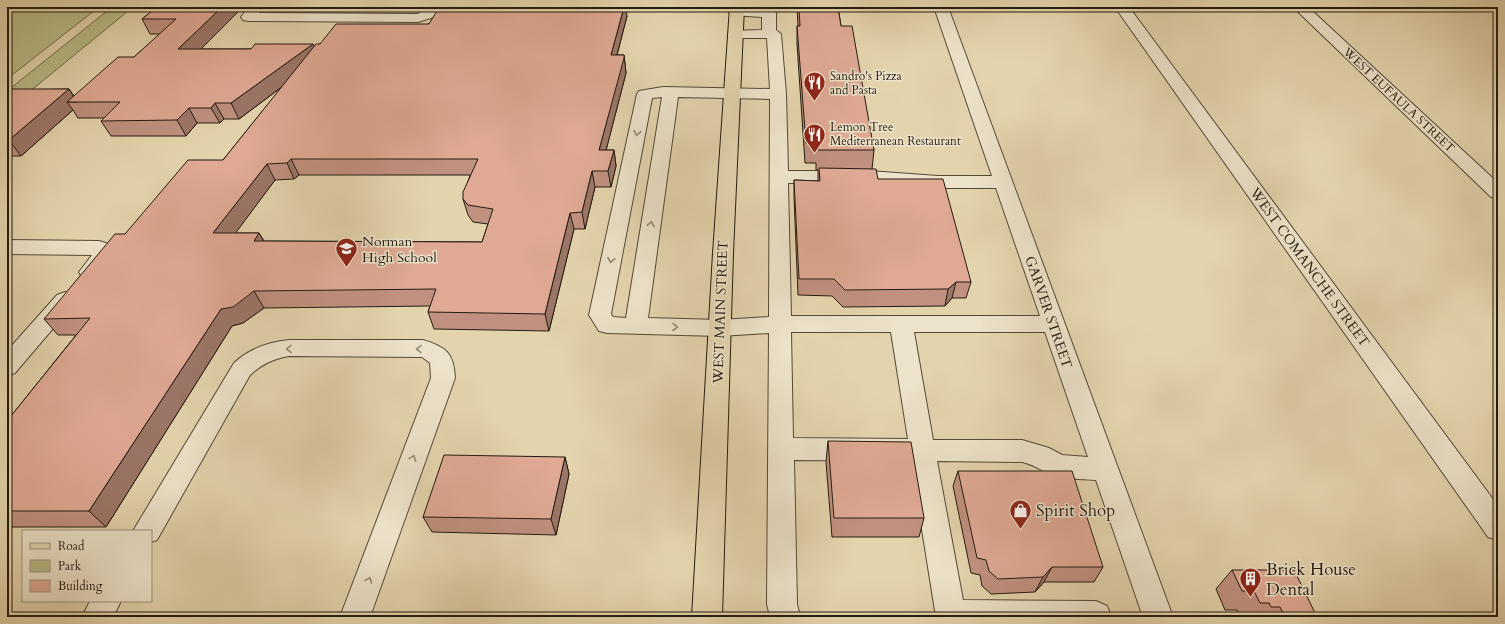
<svg xmlns="http://www.w3.org/2000/svg" width="1505" height="624" viewBox="0 0 1505 624" font-family="Cardo,serif">
<rect width="100%" height="100%" fill="#e4d4ad"/>
<filter id="stains"><feTurbulence type="fractalNoise" baseFrequency=".005" numOctaves="4"/><feColorMatrix values="0 0 0 0 .2 0 0 0 0 .09 0 0 0 0 .02 0 0 0 .5 -.17"/></filter>
<radialGradient id="worn" r=".72"><stop offset=".6" stop-color="#630" stop-opacity="0"/><stop offset="1" stop-color="#630" stop-opacity=".3"/></radialGradient>
<g fill="#b9bb86" stroke="#6e6b4c">
<path d="M7,7H99L7,79Z"/>
<path d="M112,7H133L7,110V91Z"/>
</g>
<g fill="none" stroke-linecap="round" stroke-linejoin="round">
<defs>
<g id="minor">
<path d="M249,7H263L259,13L418,14L430,7H444L434,17L418,22L248,21L243,20L241,17Z"/>
<path d="M934,7H948L1173,617H1143L1096,480C1080,479 1064,479 1048,473C1039,469 1032,464 1022,462L937,461L963,600L1096,601L1107,606L1111,616L936,617L911,461L794,460L797,604L800,617H770L767,604L769,333L720,336L607,333L599,331L589,315L637,94L639,91L663,87L770,89L767,38H735L730,37L728,34L730,31L762,30V17L731,15L729,12L731,9H769L774,10L776,13V30L781,34L786,94L788,171H869L938,176H992ZM662,97L626,318L613,317L611,314L652,98ZM678,97L770,99L769,317L720,320L648,318ZM788,183H869L938,188H996L1040,316H791ZM791,332H891L908,439L793,438ZM914,332H1045L1088,457L1062,455L1049,448L1022,440H933Z"/>
<path d="M1115,7H1129L1498,506V540L1488,537Z"/>
<path d="M1293,7H1308L1498,183V199L1491,197Z"/>
<path d="M7,240L99,241L106,243L115,253C107,266 98,282 82,277L79,272L92,255L7,254Z"/>
<path d="M65,292L73,295L76,300L73,305L15,373L7,376V351L57,295Z"/>
<path d="M289,340H423C446,347 454,353 455,378L370,617H340L431,378L430,363L422,357L289,356C273,359 262,364 250,375L157,540L151,542V531H133L234,363C249,349 268,342 289,340Z"/>
<path d="M90,601H121L113,617H82Z"/>
</g>
<path id="major" d="M730,7H744L733,253L722,617H692L713,253Z"/>
</defs>
<use href="#minor" stroke="#544938" stroke-width="2"/>
<use href="#major" stroke="#241b11" stroke-width="2"/>
<use href="#minor" fill="#ede3ca" fill-rule="evenodd"/>
<use href="#major" fill="#e4d4ad" fill-rule="evenodd"/>
</g>
<g fill="#c0917f" stroke="#241b11" fill-rule="evenodd">
<path d="M157,7H243L201,49H251L314,46L320,44L429,24L627,16L617,55H624L626,73L606,150H614L616,166L611,187H595L585,229H574L549,331L434,329L428,312L430,306L264,308L243,323L232,326L106,527H7V421L76,335H58L44,319L125,234L223,160L282,87L239,119H224L220,123H197L186,136H111L101,121L104,118H78L73,110L21,156H7V90L69,89L74,96L134,57L160,34H150L142,19ZM299,175H470L463,199L468,215L473,222L488,224L482,242L264,241L259,233H235L275,180L294,179Z"/>
<path d="M797,7H838L841,26L874,150L872,169L878,179L971,282L966,298H952L945,306L843,307L832,296L798,295L794,197V180L818,181V170H816V163H805L797,44V26H798Z"/>
<path d="M828,441L924,518L919,537H832L826,462Z"/>
<path d="M565,457L569,474L556,535L432,532L423,517Z"/>
<path d="M958,471L1103,567L1094,582H1044L1035,592L991,594L982,586L980,575L971,573L953,486Z"/>
<path d="M1232,570L1317,617H1240L1237,610H1225L1216,589Z"/>
</g>
<g fill="#9c7668" stroke="#241b11">
<path d="M222,7H243L186,64L178,49Z"/>
<path d="M624,7H626L627,16L613,70L611,55Z"/>
<path d="M313,44L319,59L239,119L231,103Z"/>
<path d="M624,55L626,73L602,166L599,150Z"/>
<path d="M69,89L77,102H67L73,110L21,156L9,140Z"/>
<path d="M215,103L224,119L220,123L211,108Z"/>
<path d="M189,108L197,123L186,136L177,120Z"/>
<path d="M614,150L616,166L611,187L608,171Z"/>
<path d="M291,159L299,175L294,179L287,163Z"/>
<path d="M267,164L275,180L223,250L213,233Z"/>
<path d="M592,171L595,187L585,229L582,212Z"/>
<path d="M570,213L574,229L549,331L545,314Z"/>
<path d="M259,233L268,249L254,241Z"/>
<path d="M956,282L952,298L945,306L948,289Z"/>
<path d="M254,291L264,308L243,323L232,326L106,527L89,511L221,309Z"/>
<path d="M565,457L569,474L556,535L551,519Z"/>
<path d="M1052,567L1044,582L1035,592L1043,577Z"/>
</g>
<g fill="#dfa994" stroke="#241b11" fill-rule="evenodd">
<path d="M157,7H222L178,49H251L255,44H313L231,103H215L211,108H189L177,120L101,121L120,102H67L118,57H134L176,19H142Z"/>
<path d="M567,7H624L611,55H624V58L599,150H614L608,171H592L582,212L570,213L545,314L428,312L436,289L254,291L233,307L221,309L89,511H7V421L90,318L44,319L115,234H125L188,160H223L316,44H320L336,24H429L438,9H567ZM291,159H478L463,192V199L468,205L493,209L482,242L254,241L259,233H213L267,164L287,163Z"/>
<path d="M799,7H838L841,26H852L874,150H818L817,143H806L797,26H800Z"/>
<path d="M9,89H69L9,140H7V90Z"/>
<path d="M819,168L876,169L878,179H943L971,282H956L948,289L845,290L834,279H799L794,180L820,181Z"/>
<path d="M828,441L911,442L924,518H834Z"/>
<path d="M444,455L565,457L551,519L423,517Z"/>
<path d="M958,471H1072L1103,567H1052L1043,577L998,579L989,571L986,560L977,558Z"/>
<path d="M1232,570H1294L1317,617H1285L1280,607H1271L1269,603H1260L1254,591H1242Z"/>
</g>
<defs><path id="oneway-chevron" d="M-2-3.5L2.5 0L-2 3.5" fill="none" stroke-width="1.6" stroke-linecap="round" stroke-linejoin="round"/></defs>
<g stroke="#938977">
<use href="#oneway-chevron" transform="translate(637 133) rotate(101)"/>
<use href="#oneway-chevron" transform="translate(651 224) rotate(-81)"/>
<use href="#oneway-chevron" transform="translate(611 260) rotate(101)"/>
<use href="#oneway-chevron" transform="translate(675 327) rotate(1)"/>
<use href="#oneway-chevron" transform="translate(289 349) rotate(178)"/>
<use href="#oneway-chevron" transform="translate(419 349) rotate(-177)"/>
<use href="#oneway-chevron" transform="translate(413 458) rotate(-70)"/>
<use href="#oneway-chevron" transform="translate(369 580) rotate(-70)"/>
</g>
<defs>
<symbol id="restaurant-pin" viewBox="-11 -11 22 30"><path d="M0 17L-7.5 6A9.5 9.5 0 1 1 7.5 6Z" fill="#8f2418" stroke="#ede3ca"/><path d="M-5-6h1v4h1v-4h1v4h1v-4h1v5L-1.5 .5V6h-2V.5L-5-1ZM5-6V6H3V1.5H1.5Q1.5-4 5-6Z" fill="#fff"/></symbol>
<symbol id="school-pin" viewBox="-11 -11 22 30"><path d="M0 17L-7.5 6A9.5 9.5 0 1 1 7.5 6Z" fill="#8f2418" stroke="#ede3ca"/><path d="M0-5L7-2L0 1L-7-2ZM-4 1L0 2.5L4 1V4Q0 6-4 4Z" fill="#fff"/></symbol>
<symbol id="shop-pin" viewBox="-11 -11 22 30"><path d="M0 17L-7.5 6A9.5 9.5 0 1 1 7.5 6Z" fill="#8f2418" stroke="#ede3ca"/><path d="M-5-2.5h2.3a2.7 3.5 0 0 1 5.4 0H5L5.5 6h-11ZM-1.5-2.5h3a1.5 2.3 0 0 0-3 0Z" fill="#fff"/></symbol>
<symbol id="building-pin" viewBox="-11 -11 22 30"><path d="M0 17L-7.5 6A9.5 9.5 0 1 1 7.5 6Z" fill="#8f2418" stroke="#ede3ca"/><path d="M-4-6H4V6H1V3H-1V6H-4ZM-2.5-4.3h1.7v1.8h-1.7ZM.8-4.3h1.7v1.8H.8ZM-2.5-1h1.7V.8h-1.7ZM.8-1h1.7V.8H.8Z" fill="#fff"/></symbol>
</defs>
<g fill-rule="evenodd">
<use href="#restaurant-pin" x="802" y="70" width="25" height="34"/>
<use href="#restaurant-pin" x="802" y="122" width="25" height="34"/>
<use href="#school-pin" x="334" y="236" width="25" height="34"/>
<use href="#shop-pin" x="1008" y="498" width="25" height="34"/>
<use href="#building-pin" x="1238" y="566" width="25" height="34"/>
</g>
<g text-anchor="middle" stroke-width="3" stroke-linejoin="round" paint-order="stroke">
<g font-size="12" fill="#241b11" stroke="#ede3ca" text-anchor="start">
<text x="830" y="80">Sandro's Pizza<tspan x="830" dy="14">and Pasta</tspan></text>
<text x="830" y="131">Lemon Tree<tspan x="830" dy="14">Mediterranean Restaurant</tspan></text>
</g>
<g font-size="12" fill="#241b11" stroke="#ede3ca">
<text transform="translate(1399 100) rotate(43)" y="4">WEST EUFAULA STREET</text>
</g>
<g font-size="14" fill="#241b11" stroke="#ede3ca" text-anchor="start">
<text x="362" y="246">Norman<tspan x="362" dy="16">High School</tspan></text>
</g>
<g font-size="14" fill="#241b11" stroke="#ede3ca">
<text transform="translate(1310 267) rotate(54)" y="5">WEST COMANCHE STREET</text>
<text transform="translate(720 312) rotate(-88)" y="5">WEST MAIN STREET</text>
<text transform="translate(1049 312) rotate(71)" y="5">GARVER STREET</text>
</g>
<g font-size="17" fill="#241b11" stroke="#ede3ca" text-anchor="start">
<text x="1036" y="516">Spirit Shop</text>
<text x="1266" y="575">Brick House<tspan x="1266" dy="20">Dental</tspan></text>
</g>
</g>
<rect width="1505" height="624" fill="none" stroke="#e4d4ad" stroke-width="24"/>
<rect x="8" y="8" width="1489" height="608" fill="none" stroke="#241b11" stroke-width="2"/>
<rect x="12" y="12" width="1481" height="600" fill="none" stroke="#241b11"/>
<rect x="22" y="530" width="130" height="72" fill="#ede3ca" stroke="#9d9380"/>
<rect x="30" y="543" width="20" height="6" fill="#e4d4ad" stroke="#9d9380"/>
<text x="58" y="550" font-size="12" fill="#241b11">Road</text>
<rect x="30" y="560" width="20" height="12" fill="#b9bb86" stroke="#9d9380"/>
<text x="58" y="570" font-size="12" fill="#241b11">Park</text>
<rect x="30" y="580" width="20" height="12" fill="#dfa994" stroke="#9d9380"/>
<text x="58" y="590" font-size="12" fill="#241b11">Building</text>
<rect width="100%" height="100%" filter="url(#stains)"/>
<rect width="100%" height="100%" fill="url(#worn)"/>
</svg>
